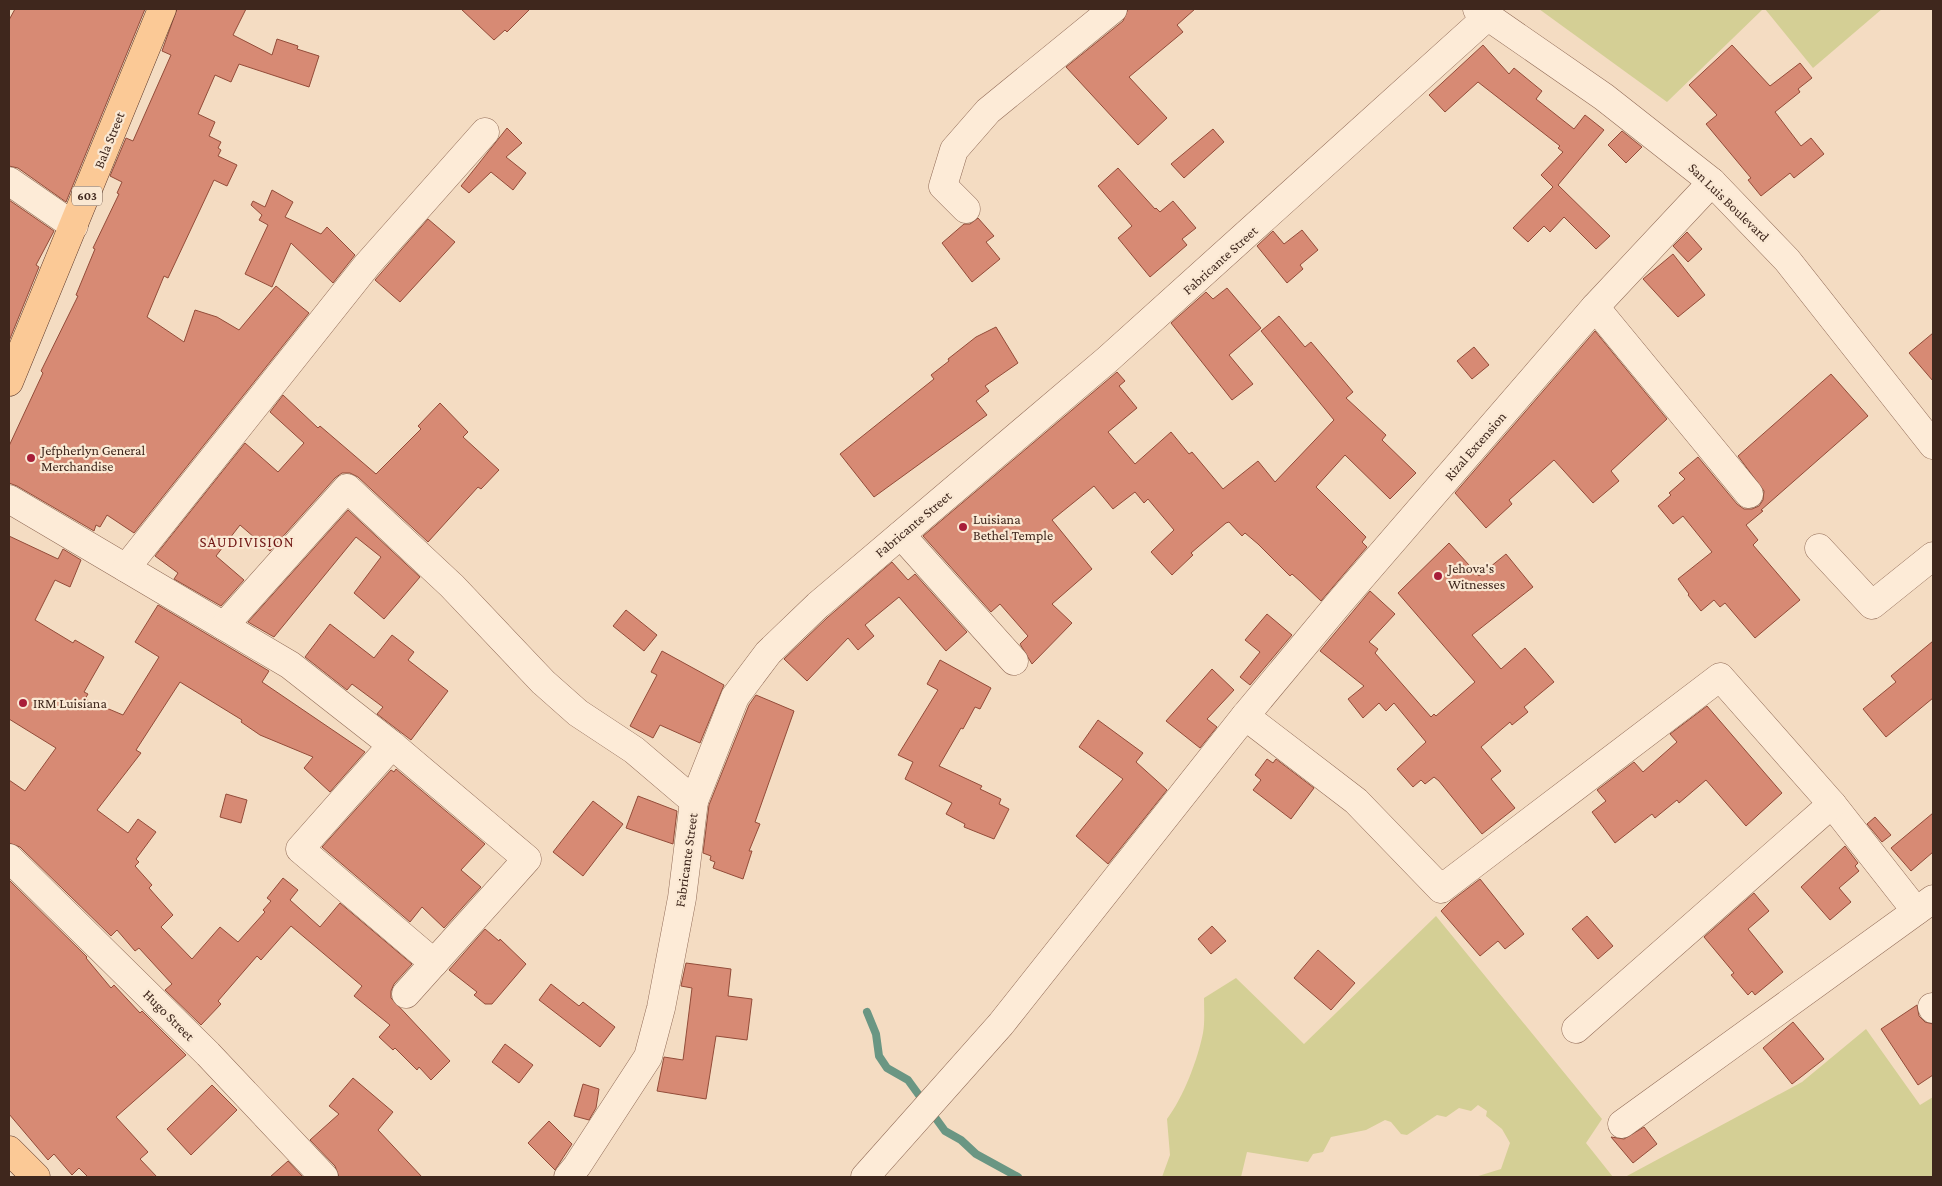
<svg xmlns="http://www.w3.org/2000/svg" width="1942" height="1186" viewBox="0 0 1942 1186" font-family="'Crimson Pro',serif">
<rect width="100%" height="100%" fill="#f4dcc2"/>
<g fill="#d4cf95">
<path d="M1539,9H1763L1667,102Z"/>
<path d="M1765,9H1882L1813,68Z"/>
<path d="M1436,916L1602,1119L1586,1143L1613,1177H1475L1501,1169L1510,1143L1502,1129L1486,1116L1487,1111L1478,1105L1471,1111L1459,1108L1446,1117L1437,1115L1407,1135L1401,1134L1391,1122L1385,1120L1366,1130L1331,1137L1323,1152L1313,1154L1308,1162L1247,1152L1241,1177H1162L1170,1155L1167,1119C1183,1098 1198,1059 1203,1033C1205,1022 1204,1009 1204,998L1236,978L1304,1044Z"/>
<path d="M1866,1029L1920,1105L1933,1097V1177H1625L1802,1082Z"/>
</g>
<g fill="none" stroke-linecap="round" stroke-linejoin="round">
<path stroke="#6a9683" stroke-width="8" d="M867,1012L876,1034L879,1056L887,1068L908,1080L945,1131L961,1140L976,1154L1018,1177"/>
</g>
<g fill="#d78a74" stroke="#934c39">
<path d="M15,9H145L66,202L18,168L9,166V20Z"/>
<path d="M177,9H246L233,35L272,55L277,39L298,46L297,49L319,56L309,87L239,64L231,82L215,75L198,114L215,122L209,136L221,142L218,148L221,150L218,156L237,165L227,186L214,180L168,278L164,276L147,317L184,342L195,310L217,317L239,330L276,286L309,313L134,533L107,515L100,527L96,525L94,531L17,486L9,483V446L43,373L41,371L78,296L76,295L95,249L93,248L119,194L117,193L122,182L110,176L126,138L133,141L171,55L162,51Z"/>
<path d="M461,9H530L507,32L505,30L494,40Z"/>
<path d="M1128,9H1195L1177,25L1183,32L1129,77L1167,118L1138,145L1066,67L1123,21Z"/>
<path d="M1483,45L1509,74L1514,68L1542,91L1536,99L1574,129L1585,115L1604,130L1558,185L1610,236L1596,249L1564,217L1550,232L1544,226L1528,242L1513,228L1553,187L1541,175L1563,152L1558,148L1560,146L1478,82L1445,112L1429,95Z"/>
<path d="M1732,45L1770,86L1800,63L1812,78L1798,89L1800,92L1775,112L1801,146L1811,138L1824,154L1794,178L1790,173L1761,196L1748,180L1751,178L1706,124L1717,115L1689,85Z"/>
<path d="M507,128L522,143L506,157L526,173L513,190L491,172L469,193L461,186Z"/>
<path d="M1213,129L1224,142L1184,178L1171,164Z"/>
<path d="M1622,131L1642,147L1626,163L1608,145Z"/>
<path d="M1118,168L1155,209L1156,208L1160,212L1173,201L1196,228L1182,239L1187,245L1150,277L1118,238L1132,226L1098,186Z"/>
<path d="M272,190L293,202L285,217L321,234L327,227L355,255L333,283L291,243L272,287L245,274L268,225L259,220L262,215L251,205L253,201L265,207Z"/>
<path d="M9,200L54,231L36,265L39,267L9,341Z"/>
<path d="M978,218L994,236L986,242L1000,259L972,282L942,243L964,224H970Z"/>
<path d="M428,219L455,242L400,302L375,280Z"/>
<path d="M1302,230L1318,250L1300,265L1303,269L1287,283L1257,246L1273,231L1284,244Z"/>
<path d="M1687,232L1702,249L1688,262L1673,246Z"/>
<path d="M1673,254L1705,295L1678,317L1643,279Z"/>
<path d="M1227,288L1261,328L1229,355L1253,384L1232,400L1171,323L1206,292L1213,299Z"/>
<path d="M1279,316L1305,347L1311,342L1353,392L1346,398L1386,435L1382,440L1416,473L1390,499L1345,455L1316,487L1366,537L1362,542L1367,547L1321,601L1301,582L1292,574L1290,576L1258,544L1245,533L1242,536L1229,522L1226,523L1191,553L1193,555L1172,575L1151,552L1174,530L1148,499L1144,503L1135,492L1113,509L1094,486L1052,520L1092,569L1052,604L1072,623L1032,664L1020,644L1028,636L1000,604L991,612L923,536L1117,372L1125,381L1119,386L1137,408L1108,432L1135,464L1171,432L1189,454L1192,452L1223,489L1258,461L1275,482L1334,420L1261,331Z"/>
<path d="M996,327L1018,363L985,386L989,391L976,401L987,415L874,497L840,454L934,379L931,375L949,361L948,359L976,337Z"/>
<path d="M1595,331L1667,419L1611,471L1619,481L1593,503L1554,460L1509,500L1512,504L1486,528L1455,493Z"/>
<path d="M1933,333V381L1909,353Z"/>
<path d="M1474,347L1489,365L1472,379L1457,361Z"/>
<path d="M1831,374L1868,416L1761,510L1763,511L1746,525L1758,540L1753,545L1800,600L1755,638L1725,603L1720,607L1714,600L1701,611L1688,595L1689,594L1678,579L1712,552L1683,516L1673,524L1658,506L1671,495L1669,493L1685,479L1679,473L1698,457L1737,504L1744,509H1752L1759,506L1763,500L1764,491L1738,456Z"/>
<path d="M283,395L318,428L320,426L376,474L421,429L418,426L440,403L468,432L463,437L499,470L481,489L478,487L428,542L358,477L350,473H342L335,478L270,551L240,525L216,556L244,580L221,606L174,579L178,573L155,556L245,443L278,472L304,443L270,412Z"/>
<path d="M348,510L420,577L384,619L354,593L381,557L356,537L274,637L248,622Z"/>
<path d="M9,536L58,559L63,549L81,560L70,587L55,580L35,620L73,643L75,640L104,657L84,692L88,694L85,699L123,715L159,657L135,642L158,605L269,671L262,682L365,752L330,792L304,768L313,757L260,735L241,722L242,720L180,682L136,750L141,753L97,810L128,833L138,819L156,832L136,859L139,862L135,866L152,885L149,888L173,915L161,927L192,959L220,927L238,942L265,912L263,910L271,901L267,898L283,878L298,890L290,900L320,927L340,903L412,964L394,984L391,991V998L450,1061L431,1080L419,1067L417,1070L395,1048L393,1050L379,1037L390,1025L354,996L362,986L291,926L261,960L257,956L218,1001L221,1004L201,1025L165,990L172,984L139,948L135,951L117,930L111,936L20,847L9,843V780L25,791L56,748L9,719Z"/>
<path d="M1449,543L1479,576L1506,554L1533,587L1472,635L1501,669L1525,648L1554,682L1524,707L1528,712L1512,725L1510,722L1481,747L1501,771L1491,779L1515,808L1482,834L1439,781L1434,777L1425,784L1421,780L1413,787L1397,769L1426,742L1394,703L1386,711L1379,703L1363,718L1348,699L1364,686L1320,651L1370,591L1395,614L1369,642L1378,649L1375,653L1431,717L1434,714L1436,716L1475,682L1398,593Z"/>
<path d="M892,562L908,580L915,574L967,632L946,651L899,597L865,625L874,636L858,650L848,638L807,681L784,659L828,617Z"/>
<path d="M626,610L657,635L644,651L613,626Z"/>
<path d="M1267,614L1292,635L1250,685L1240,677L1260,652L1245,640Z"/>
<path d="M330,624L374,658L392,635L414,652L408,660L448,691L411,740L377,714L383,707L352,684L347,690L305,657Z"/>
<path d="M1933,641V698L1886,737L1863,709L1896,682L1891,676Z"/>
<path d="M662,651L724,685L700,743L660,725L653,738L630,726L657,675L651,672Z"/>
<path d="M940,660L991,688L980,709L975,707L963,729L961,728L939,766L982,786L980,789L1001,799L999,804L1009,809L994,839L964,827L965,824L946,814L952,803L905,779L913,762L898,755L938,690L927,684Z"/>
<path d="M1212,669L1234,690L1207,719L1217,727L1200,748L1166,721Z"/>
<path d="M756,695L794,711L755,822L760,824L749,851H752L743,879L713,868L715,862L710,860L711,856L703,853L709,805L749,705Z"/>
<path d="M1707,706L1782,793L1746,826L1706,780L1679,803L1677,800L1655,818L1652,814L1615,843L1592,812L1606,801L1597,790L1634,762L1643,772L1677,742L1670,734Z"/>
<path d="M1098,720L1143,753L1136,762L1167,790L1108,864L1076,836L1123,779L1079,747Z"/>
<path d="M1267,759L1273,763L1276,759L1314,788L1291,819L1253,790L1261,780L1255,775Z"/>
<path d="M396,769L485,844L461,870L481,887L444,928L422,907L410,922L322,847L391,770L394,772Z"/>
<path d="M226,794L247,800L241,823L220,817Z"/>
<path d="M638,796L677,811L673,844L626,828Z"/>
<path d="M593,801L623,824L583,876L553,852Z"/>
<path d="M1933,813V852L1911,871L1891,848Z"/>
<path d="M1875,817L1891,835L1882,842L1867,824Z"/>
<path d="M1845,846L1858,863L1855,866L1859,871L1839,888L1851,902L1830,920L1801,887Z"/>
<path d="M1480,879L1524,934L1505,949L1498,941L1480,956L1441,911L1451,901Z"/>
<path d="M9,880L87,957L86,958L111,988L114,985L140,1013L142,1011L186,1055L116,1117L148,1152L140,1159L157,1177H88L79,1168L72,1175L54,1154L48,1160L9,1114Z"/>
<path d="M1754,893L1769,911L1748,929L1783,972L1755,995L1752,991L1748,995L1731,975L1734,973L1704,937Z"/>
<path d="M1587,916L1613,946L1598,959L1572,929Z"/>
<path d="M1212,926L1226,941L1211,954L1198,939Z"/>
<path d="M485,929L499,941L500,939L526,964L492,1004H485L474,995L477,992L449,970Z"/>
<path d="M1318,950L1355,983L1331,1010L1294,978Z"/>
<path d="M686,963L731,969L728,996L752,999L747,1040L716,1036L706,1099L657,1091L664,1057L683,1060L692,988L681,986Z"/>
<path d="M551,984L579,1006L583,1002L615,1027L600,1047L539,1000Z"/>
<path d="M1917,1005L1919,1016L1925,1022L1933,1024V1075L1918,1085L1881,1029Z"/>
<path d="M1793,1022L1824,1059L1792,1084L1763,1048Z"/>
<path d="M505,1044L533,1065L519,1083L492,1062Z"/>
<path d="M353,1078L393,1112L378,1130L422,1177H339L335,1166L310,1140L339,1114L329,1106Z"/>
<path d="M583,1084L599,1089L596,1108L589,1120L574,1116Z"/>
<path d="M212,1085L237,1110L191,1155L167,1129Z"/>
<path d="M549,1121L572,1144L555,1170L528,1143Z"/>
<path d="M1644,1127L1657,1144L1633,1163L1611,1137L1624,1139Z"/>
<path d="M288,1161L303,1177H270Z"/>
</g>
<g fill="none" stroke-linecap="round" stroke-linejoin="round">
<defs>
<g id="street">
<path d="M1477,9L1604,97L1712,182L1787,260L1933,445"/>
<path d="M9,181L74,226"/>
<path d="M966,209L943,186L954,150L988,111L1113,9"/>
<path d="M1595,307L1749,494"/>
<path d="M9,499L224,626L347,488L452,586L543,682L578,713L634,750L694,801"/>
<path d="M901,535L1014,661"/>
<path d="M1819,548L1872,605L1933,556"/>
<path d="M126,568L367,265L485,132"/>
<path d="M224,626L290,665L392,745L527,859L406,994"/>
<path d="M1245,716L1356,801L1441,889L1720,677L1832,804L1916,911"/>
<path d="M392,745L300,849L434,963"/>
<path d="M9,858L208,1054L324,1177"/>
<path d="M1932,1007L1933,1009"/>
<path d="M1576,1029L1832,804"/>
<path d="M1622,1124L1933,899"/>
<path d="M568,1177L577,1166L648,1057L661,1008L682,898L694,801L735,697L768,653L818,605L1108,359L1487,17"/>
<path d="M865,1177L1001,1024L1245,716L1340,602L1595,307L1712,182"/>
</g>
<g id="primary">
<path d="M9,382L162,9"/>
<path d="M9,1150L36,1177"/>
</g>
</defs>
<use href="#street" stroke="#916b57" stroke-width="29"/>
<use href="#primary" stroke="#5e392b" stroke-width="29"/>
<use href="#street" stroke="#fdebd7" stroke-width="28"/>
<use href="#primary" stroke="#fbc996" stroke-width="28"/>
</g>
<g fill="#a81e39" stroke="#fae8d3" stroke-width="2">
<circle cx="31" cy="458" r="5"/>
<circle cx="963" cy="527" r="5"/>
<circle cx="1438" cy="576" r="5"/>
<circle cx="23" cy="703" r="5"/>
</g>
<g text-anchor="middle" stroke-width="4.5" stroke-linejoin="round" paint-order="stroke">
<rect fill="#fae8d3" stroke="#776154" stroke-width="1" x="72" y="186.5" width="30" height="19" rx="4"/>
<g font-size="12" font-weight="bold" fill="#3f271d">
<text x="87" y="200">603</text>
</g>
<g font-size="14" fill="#3f271d" stroke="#fae8d3">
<text transform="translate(109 140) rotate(-68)" y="5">Bala Street</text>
<text transform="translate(1729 202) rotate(44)" y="5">San Luis Boulevard</text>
<text transform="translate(1220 260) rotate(-42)" y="5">Fabricante Street</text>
<text transform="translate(1475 446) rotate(-49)" y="5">Rizal Extension</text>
<text transform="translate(913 524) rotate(-40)" y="5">Fabricante Street</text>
<text transform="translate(686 860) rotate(-82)" y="5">Fabricante Street</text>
<text transform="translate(169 1015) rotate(45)" y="5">Hugo Street</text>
</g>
<g font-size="14" fill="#3f271d" stroke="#fae8d3" text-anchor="start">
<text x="41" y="455">Jefpherlyn General<tspan x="41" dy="16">Merchandise</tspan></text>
<text x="973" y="524">Luisiana<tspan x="973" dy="16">Bethel Temple</tspan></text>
<text x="1448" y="573">Jehova's<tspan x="1448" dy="16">Witnesses</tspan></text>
<text x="33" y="708">IRM Luisiana</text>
</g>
<g font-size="15" letter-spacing="1" fill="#711816" stroke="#fae8d3">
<text x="247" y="547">SAUDIVISION</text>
</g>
</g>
<rect width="1942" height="1186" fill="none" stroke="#3f271d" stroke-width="20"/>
</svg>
